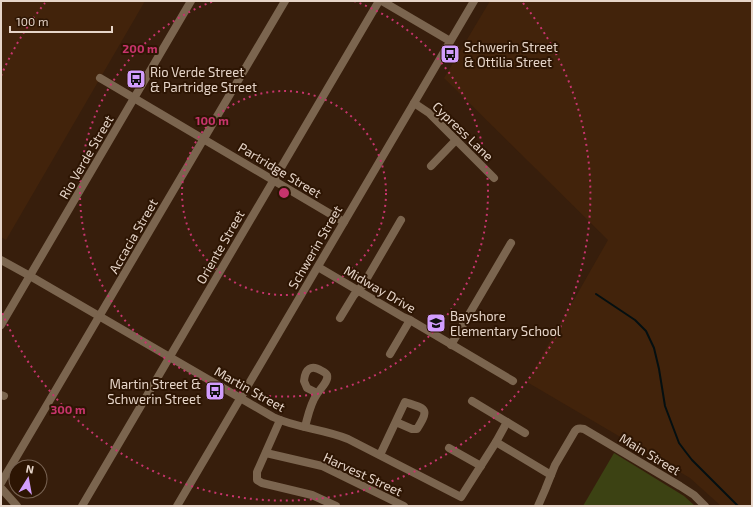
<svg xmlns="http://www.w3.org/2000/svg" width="753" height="507" viewBox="0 0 753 507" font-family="'Exo 2',sans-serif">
<rect width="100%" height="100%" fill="#371e0c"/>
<g fill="#42230b">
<path d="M1,1H145L6,240L1,237Z"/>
<path d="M490,1H752V506H721L690,478L527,382L608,240L444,78Z"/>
</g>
<path fill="#3c4213" d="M614,453L684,496L695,506H583Z"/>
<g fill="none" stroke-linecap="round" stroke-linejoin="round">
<path stroke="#040f11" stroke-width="2" d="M596,294L635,320L646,331L654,348L659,369L665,406L679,443L685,451L692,460L738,506"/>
<g stroke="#7b654f" stroke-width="8">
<path d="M382,1L450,41"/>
<path d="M100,78L344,222"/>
<path d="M414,103L429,113L494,178"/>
<path d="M431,166L456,140"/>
<path d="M318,267L403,317L410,320L513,381"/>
<path d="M30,276L273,417C296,428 324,429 348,439L461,497L496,442L507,422"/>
<path d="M340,318L354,295L363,285L401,220"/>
<path d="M1,325L191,1"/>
<path d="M451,345L511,243"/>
<path d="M390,354L410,320"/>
<path d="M1,395L4,396"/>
<path d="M472,401L525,433"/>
<path d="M280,420L257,472V480L262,483L312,495L336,506"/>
<path d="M305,427C308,416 310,404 317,394C320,389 329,381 327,375C326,373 324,372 322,371C311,364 305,369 304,381L307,388L317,393"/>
<path d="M496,442L551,475"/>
<path d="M449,448L481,466"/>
<path d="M266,453L322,466L404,506"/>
<path d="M380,455L405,402C426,409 430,408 417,429H412L396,422"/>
<path d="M1,483L285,1"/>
<path d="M1,488L17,506"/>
<path d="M82,506L379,1"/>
<path d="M177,506L474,1"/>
<path d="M538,506L545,490L555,465L575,431C577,428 580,428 584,429L680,486L694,495L705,506"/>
</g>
<path stroke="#7b654f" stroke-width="8" d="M1,260L30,276"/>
</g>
<g fill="none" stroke="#c7346c" stroke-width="2" stroke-dasharray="2 4">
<circle cx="284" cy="193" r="102"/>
<path d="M354 1A204 204 0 1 1 214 1"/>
<path d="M1 76A306 306 0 0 1 45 3M523 3A306 306 0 1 1 1 310"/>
</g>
<defs>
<symbol id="bus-square" viewBox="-11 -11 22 22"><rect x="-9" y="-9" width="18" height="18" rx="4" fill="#d29dfd" stroke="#2d1503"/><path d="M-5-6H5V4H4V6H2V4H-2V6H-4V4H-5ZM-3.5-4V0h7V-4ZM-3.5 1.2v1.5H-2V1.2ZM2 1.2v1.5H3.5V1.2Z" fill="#111"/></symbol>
<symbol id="school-square" viewBox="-11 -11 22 22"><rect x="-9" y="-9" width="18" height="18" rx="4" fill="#d29dfd" stroke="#2d1503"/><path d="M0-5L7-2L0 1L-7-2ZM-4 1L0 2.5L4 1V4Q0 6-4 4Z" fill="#111"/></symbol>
</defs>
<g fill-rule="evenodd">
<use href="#bus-square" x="439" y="43" width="22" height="22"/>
<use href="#bus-square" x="125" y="68" width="22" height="22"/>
<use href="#school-square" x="425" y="312" width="22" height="22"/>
<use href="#bus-square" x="204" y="380" width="22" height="22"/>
</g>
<g text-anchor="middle" stroke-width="4" stroke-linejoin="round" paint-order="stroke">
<g font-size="13" fill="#e6d5c9" stroke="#2d1503" text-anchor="start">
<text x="464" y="52">Schwerin Street<tspan x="464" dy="15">&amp; Ottilia Street</tspan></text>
<text x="150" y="77">Rio Verde Street<tspan x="150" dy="15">&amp; Partridge Street</tspan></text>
<text x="450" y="321">Bayshore<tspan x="450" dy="15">Elementary School</tspan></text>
<text x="201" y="389" text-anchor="end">Martin Street &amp;<tspan x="201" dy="15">Schwerin Street</tspan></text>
</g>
<g font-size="13" fill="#e6d5c9" stroke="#2d1503">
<text transform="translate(463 131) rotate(44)" y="5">Cypress Lane</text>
<text transform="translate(86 157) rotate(-60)" y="5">Rio Verde Street</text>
<text transform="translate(280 170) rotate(31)" y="5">Partridge Street</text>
<text transform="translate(133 236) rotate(-60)" y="5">Accacia Street</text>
<text transform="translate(220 247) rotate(-60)" y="5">Oriente Street</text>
<text transform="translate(315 247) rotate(-60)" y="5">Schwerin Street</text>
<text transform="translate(380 289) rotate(30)" y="5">Midway Drive</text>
<text transform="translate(250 389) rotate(29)" y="5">Martin Street</text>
<text transform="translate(650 454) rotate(31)" y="5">Main Street</text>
<text transform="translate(363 474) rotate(25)" y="5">Harvest Street</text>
</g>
</g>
<circle cx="284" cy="193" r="6" fill="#c7346c" stroke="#2d1503" stroke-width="2"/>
<g font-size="12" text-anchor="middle" font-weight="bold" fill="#c7346c" stroke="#2d1503" stroke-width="4" stroke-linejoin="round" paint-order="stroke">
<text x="140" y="53">200 m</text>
<text x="212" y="125">100 m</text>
<text x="68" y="414">300 m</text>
</g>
<rect width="753" height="507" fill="none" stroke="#e6d5c9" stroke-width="4"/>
<g transform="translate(28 479) rotate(11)"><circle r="19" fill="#2d1503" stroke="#776252"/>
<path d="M0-3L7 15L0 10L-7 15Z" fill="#d29dfd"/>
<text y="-6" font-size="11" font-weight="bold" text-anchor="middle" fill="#e6d5c9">N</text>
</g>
<path d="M10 26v6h102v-6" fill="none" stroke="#e6d5c9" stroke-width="2"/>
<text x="16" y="26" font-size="12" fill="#e6d5c9" stroke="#2d1503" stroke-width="3" paint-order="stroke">100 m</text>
</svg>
